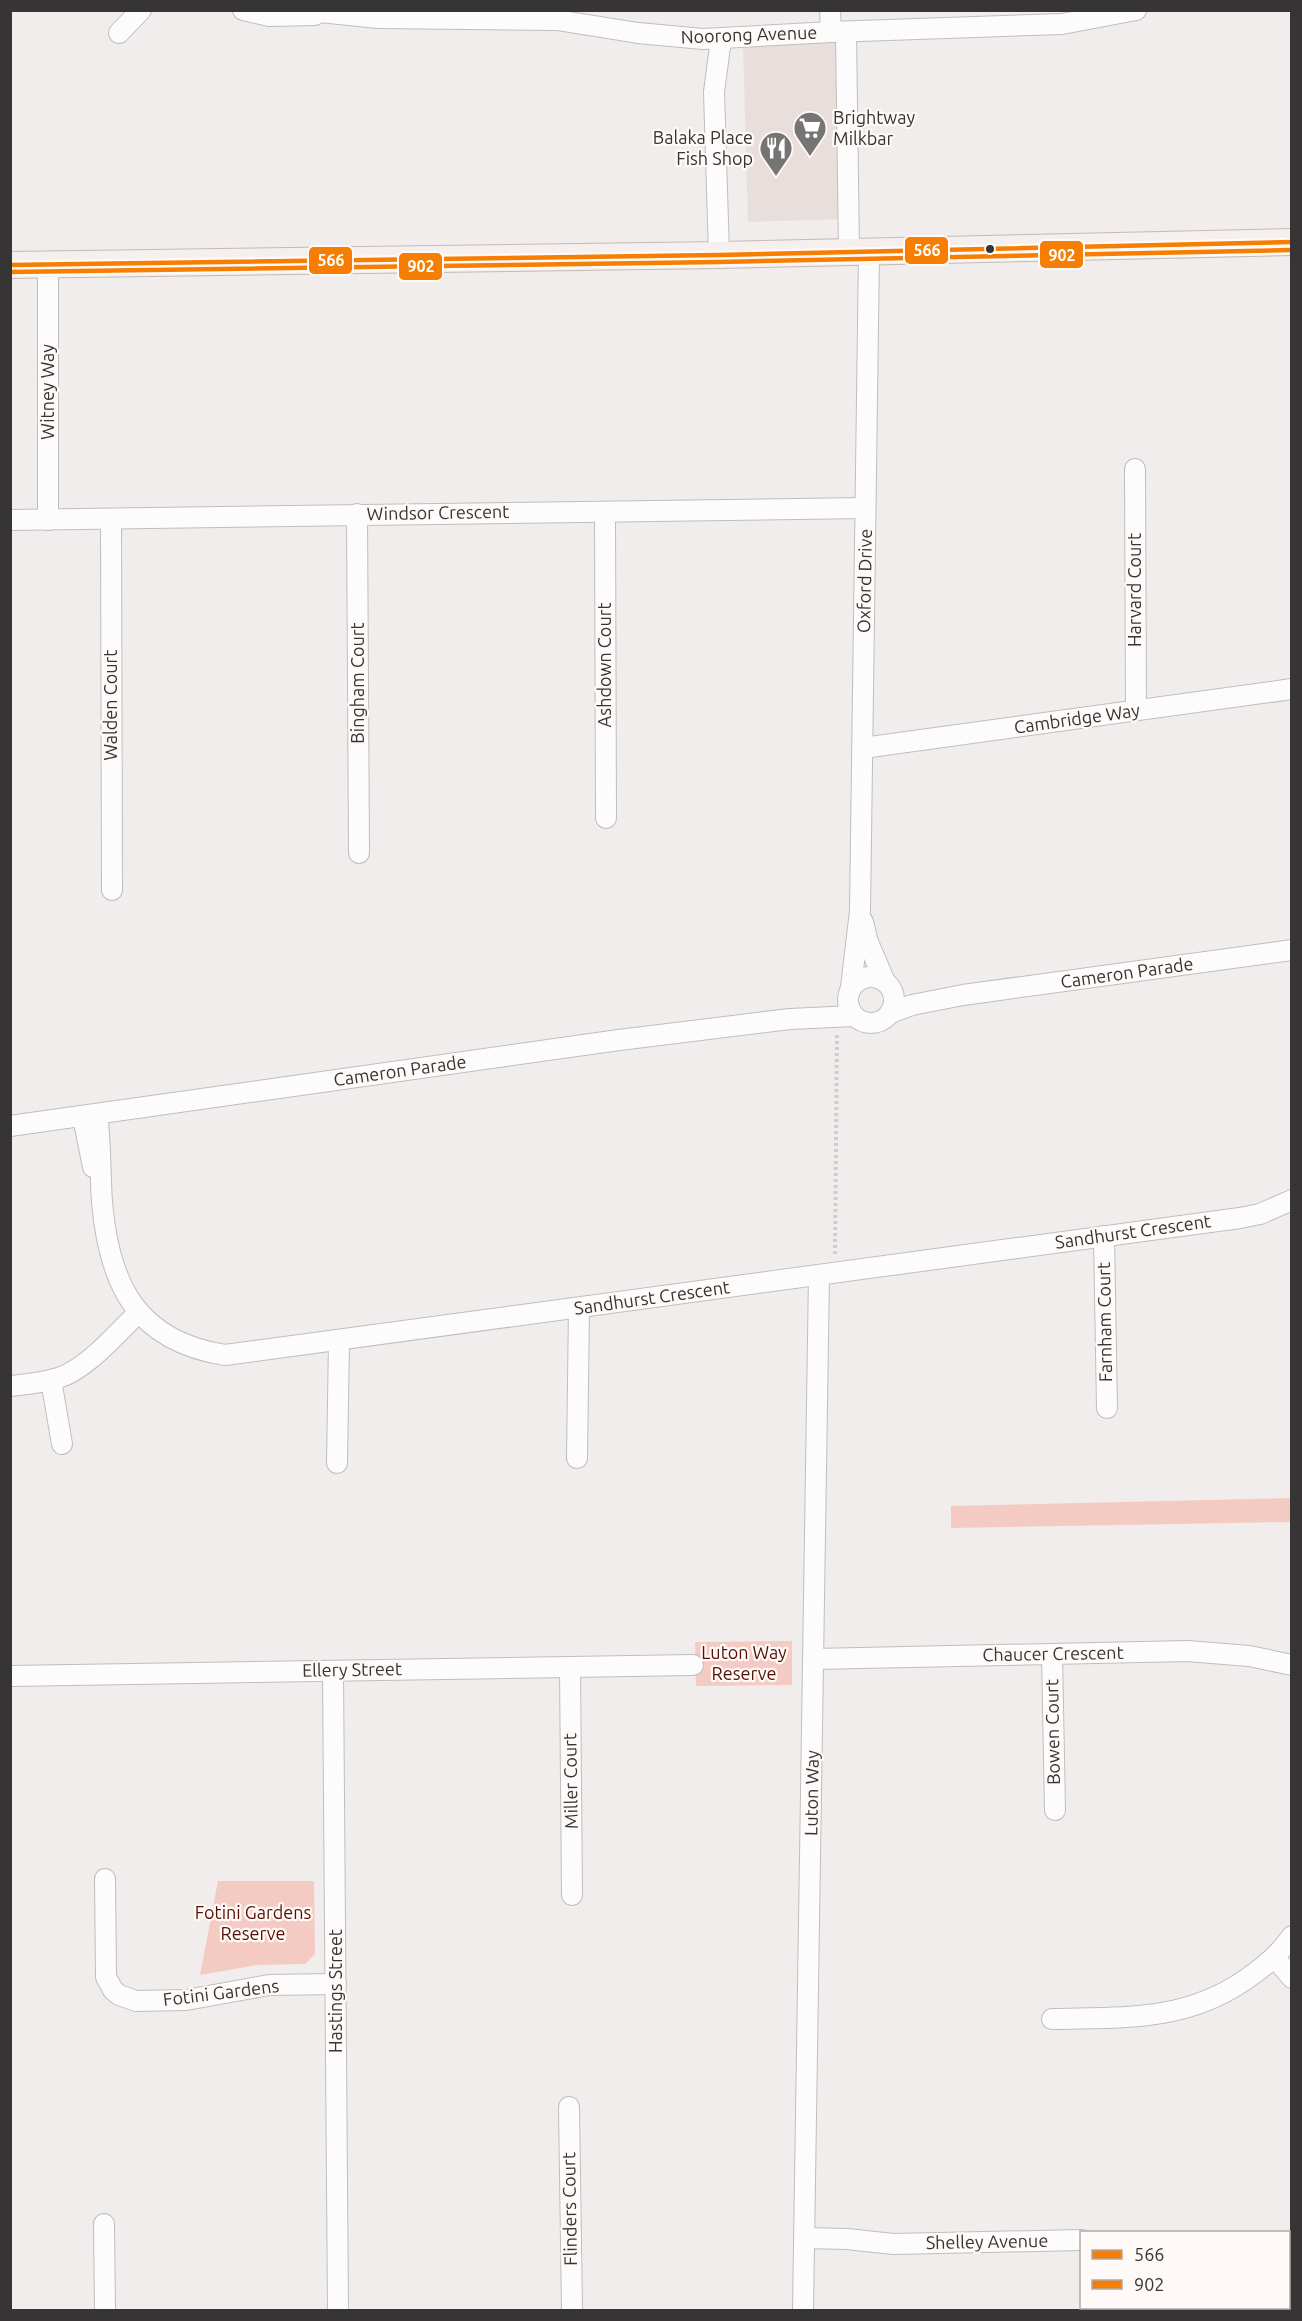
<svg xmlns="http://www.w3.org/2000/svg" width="1302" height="2321" viewBox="0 0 1302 2321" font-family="Ubuntu,sans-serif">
<rect width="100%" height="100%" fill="#f0edec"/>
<path fill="#e8dfdd" d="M843,41L849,219L748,222L743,44Z"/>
<g fill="#f4cbc2">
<path d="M1291,1498V1522L951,1528V1506Z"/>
<path d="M792,1641V1685L696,1686L695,1642Z"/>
<path d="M218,1881H314L315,1954L305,1964L258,1965L200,1975Z"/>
</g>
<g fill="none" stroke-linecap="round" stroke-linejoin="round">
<defs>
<g id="minor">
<path d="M243,10L269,16L315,15"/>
<path d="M301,10L378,18L557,20L638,33L703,39L831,32L1062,24L1136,10"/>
<path d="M830,10L831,32"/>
<path d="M846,32L849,252"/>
<path d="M119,33L141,10"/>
<path d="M719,255L714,92L721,39"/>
<path d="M48,265V520"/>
<path d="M1135,469L1136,710"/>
<path d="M605,512L606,818"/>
<path d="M357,514L359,853"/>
<path d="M111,519L112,890"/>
<path d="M10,520L865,508"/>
<path d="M863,748L1292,689"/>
<path d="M863,922L868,942L885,982"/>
<circle cx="871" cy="1000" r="23"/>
<path d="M851,987L860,911L869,252"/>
<path d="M890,1013L912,1005L963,995L1292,950"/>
<path d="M97,1114C101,1144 100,1172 102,1202C109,1284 136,1341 225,1355L1240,1218L1260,1214L1292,1200"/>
<path d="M83,1117L93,1167"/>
<path d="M10,1126L619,1040L790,1019L854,1016"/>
<path d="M1104,1236L1107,1408"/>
<path d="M51,1380L62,1444"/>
<path d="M10,1386C26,1384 43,1383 58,1378C86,1370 117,1333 138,1313"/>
<path d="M577,1458L579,1308"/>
<path d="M337,1463L339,1341"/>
<path d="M1052,1654L1055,1810"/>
<path d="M814,1659L1187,1651L1249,1656L1292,1665"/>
<path d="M570,1667L572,1895"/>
<path d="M333,1671L338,2310"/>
<path d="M10,1676L693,1665"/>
<path d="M105,1879L106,1977L113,1990L119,1995L136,2001L186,2000L269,1985L336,1984"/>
<path d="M1275,1958L1292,1978"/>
<path d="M1052,2019C1122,2017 1184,2022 1245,1980C1263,1968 1279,1955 1292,1936"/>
<path d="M569,2107L572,2310"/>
<path d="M104,2224L105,2310"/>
<path d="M805,2238L847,2239L893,2244L1082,2240"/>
<path d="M1288,2247L1292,2248"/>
<path d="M803,2310L819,1275"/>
</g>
<path id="major" d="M10,265L719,255L1292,242"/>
</defs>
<use href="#minor" stroke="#c0bebd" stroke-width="22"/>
<use href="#major" stroke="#c5b9b6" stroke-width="28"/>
<path stroke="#cfcece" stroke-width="4" stroke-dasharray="3 3" stroke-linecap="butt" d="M835,1254L837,1033"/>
<use href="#minor" stroke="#fdfcfc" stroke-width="20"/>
<use href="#major" stroke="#f5f0ee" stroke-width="26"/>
<defs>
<path id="bus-1" d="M10,265L719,255L1292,242"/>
<path id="bus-2" d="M10,272L719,262L1292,250"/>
</defs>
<use href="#bus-1" stroke="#fffaf8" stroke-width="9"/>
<use href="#bus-2" stroke="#fffaf8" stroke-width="9"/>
<use href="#bus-1" stroke="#f57e03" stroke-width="4.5"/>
<use href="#bus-2" stroke="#f57e03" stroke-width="4.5"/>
</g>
<defs>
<symbol id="supermarket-pin" viewBox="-11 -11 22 30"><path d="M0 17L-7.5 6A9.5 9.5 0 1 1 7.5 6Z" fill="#777574" stroke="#fffaf8"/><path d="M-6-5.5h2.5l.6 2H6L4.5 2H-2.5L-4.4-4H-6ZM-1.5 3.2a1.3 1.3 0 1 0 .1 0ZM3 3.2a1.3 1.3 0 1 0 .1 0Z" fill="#fff"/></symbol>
<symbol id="restaurant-pin" viewBox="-11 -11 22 30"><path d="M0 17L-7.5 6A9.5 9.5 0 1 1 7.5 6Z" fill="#777574" stroke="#fffaf8"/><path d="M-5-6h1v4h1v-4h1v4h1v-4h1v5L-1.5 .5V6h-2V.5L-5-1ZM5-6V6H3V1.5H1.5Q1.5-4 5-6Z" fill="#fff"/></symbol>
</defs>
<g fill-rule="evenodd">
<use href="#supermarket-pin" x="791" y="109" width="38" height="52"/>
<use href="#restaurant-pin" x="757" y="129" width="38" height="52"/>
</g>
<circle fill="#363434" stroke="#fffaf8" stroke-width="2" cx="990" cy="249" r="5"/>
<g text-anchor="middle" stroke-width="4.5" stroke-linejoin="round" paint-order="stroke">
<g font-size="18" fill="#363434" stroke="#fffaf8">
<text transform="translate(749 35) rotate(-2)" y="6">Noorong Avenue</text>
<text transform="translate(48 392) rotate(-90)" y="6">Witney Way</text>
<text transform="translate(438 513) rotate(-1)" y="6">Windsor Crescent</text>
<text transform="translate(865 581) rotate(-89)" y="6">Oxford Drive</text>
<text transform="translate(1135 590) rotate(-90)" y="6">Harvard Court</text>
<text transform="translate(605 665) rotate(-90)" y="6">Ashdown Court</text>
<text transform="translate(358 683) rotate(-90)" y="6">Bingham Court</text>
<text transform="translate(111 705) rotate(-90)" y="6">Walden Court</text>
<text transform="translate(1077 719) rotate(-8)" y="6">Cambridge Way</text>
<text transform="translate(1127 973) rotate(-8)" y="6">Cameron Parade</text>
<text transform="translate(400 1071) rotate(-8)" y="6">Cameron Parade</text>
<text transform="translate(1133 1232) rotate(-8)" y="6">Sandhurst Crescent</text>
<text transform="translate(652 1298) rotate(-8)" y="6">Sandhurst Crescent</text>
<text transform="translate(1105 1322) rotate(-91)" y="6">Farnham Court</text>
<text transform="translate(1053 1654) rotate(-1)" y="6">Chaucer Crescent</text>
<text transform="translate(352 1670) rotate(-1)" y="6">Ellery Street</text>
<text transform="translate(1053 1732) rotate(-91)" y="6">Bowen Court</text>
<text transform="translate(571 1781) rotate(-91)" y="6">Miller Court</text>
<text transform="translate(812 1793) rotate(-89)" y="6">Luton Way</text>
<text transform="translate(336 1991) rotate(-90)" y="6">Hastings Street</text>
<text transform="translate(221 1993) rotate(-7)" y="6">Fotini Gardens</text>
<text transform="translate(570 2209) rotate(-91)" y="6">Flinders Court</text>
<text transform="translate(987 2242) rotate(-1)" y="6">Shelley Avenue</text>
</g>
<g font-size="18" fill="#363434" stroke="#fffaf8" text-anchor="start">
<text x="833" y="124">Brightway<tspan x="833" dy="21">Milkbar</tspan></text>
<text x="753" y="144" text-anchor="end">Balaka Place<tspan x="753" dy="21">Fish Shop</tspan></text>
</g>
<g font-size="18" fill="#541206" stroke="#fffaf8">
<text x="744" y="1659">Luton Way<tspan x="744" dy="21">Reserve</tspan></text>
<text x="253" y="1919">Fotini Gardens<tspan x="253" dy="21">Reserve</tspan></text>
</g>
</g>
<g stroke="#fffaf8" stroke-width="2">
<rect x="904" y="236" width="45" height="29" rx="6" fill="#f57e03"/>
<rect x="1039" y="240" width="45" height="29" rx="6" fill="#f57e03"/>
<rect x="308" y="246" width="45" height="29" rx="6" fill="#f57e03"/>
<rect x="398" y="252" width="45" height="29" rx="6" fill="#f57e03"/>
</g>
<g font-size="16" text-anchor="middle" font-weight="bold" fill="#fff">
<text x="927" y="256">566</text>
<text x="1062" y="261">902</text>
<text x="331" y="266">566</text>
<text x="421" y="272">902</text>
</g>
<rect width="1302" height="2321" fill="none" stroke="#363434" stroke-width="24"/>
<rect x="1080" y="2231" width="210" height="78" fill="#fffaf8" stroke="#afabaa" stroke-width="1.5"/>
<rect x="1092" y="2250" width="30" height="9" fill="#f57e03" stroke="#afabaa" stroke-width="1.5"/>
<text x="1134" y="2261" font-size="18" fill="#363434">566</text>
<rect x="1092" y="2280" width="30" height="9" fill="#f57e03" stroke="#afabaa" stroke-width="1.5"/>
<text x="1134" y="2291" font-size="18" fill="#363434">902</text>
</svg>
